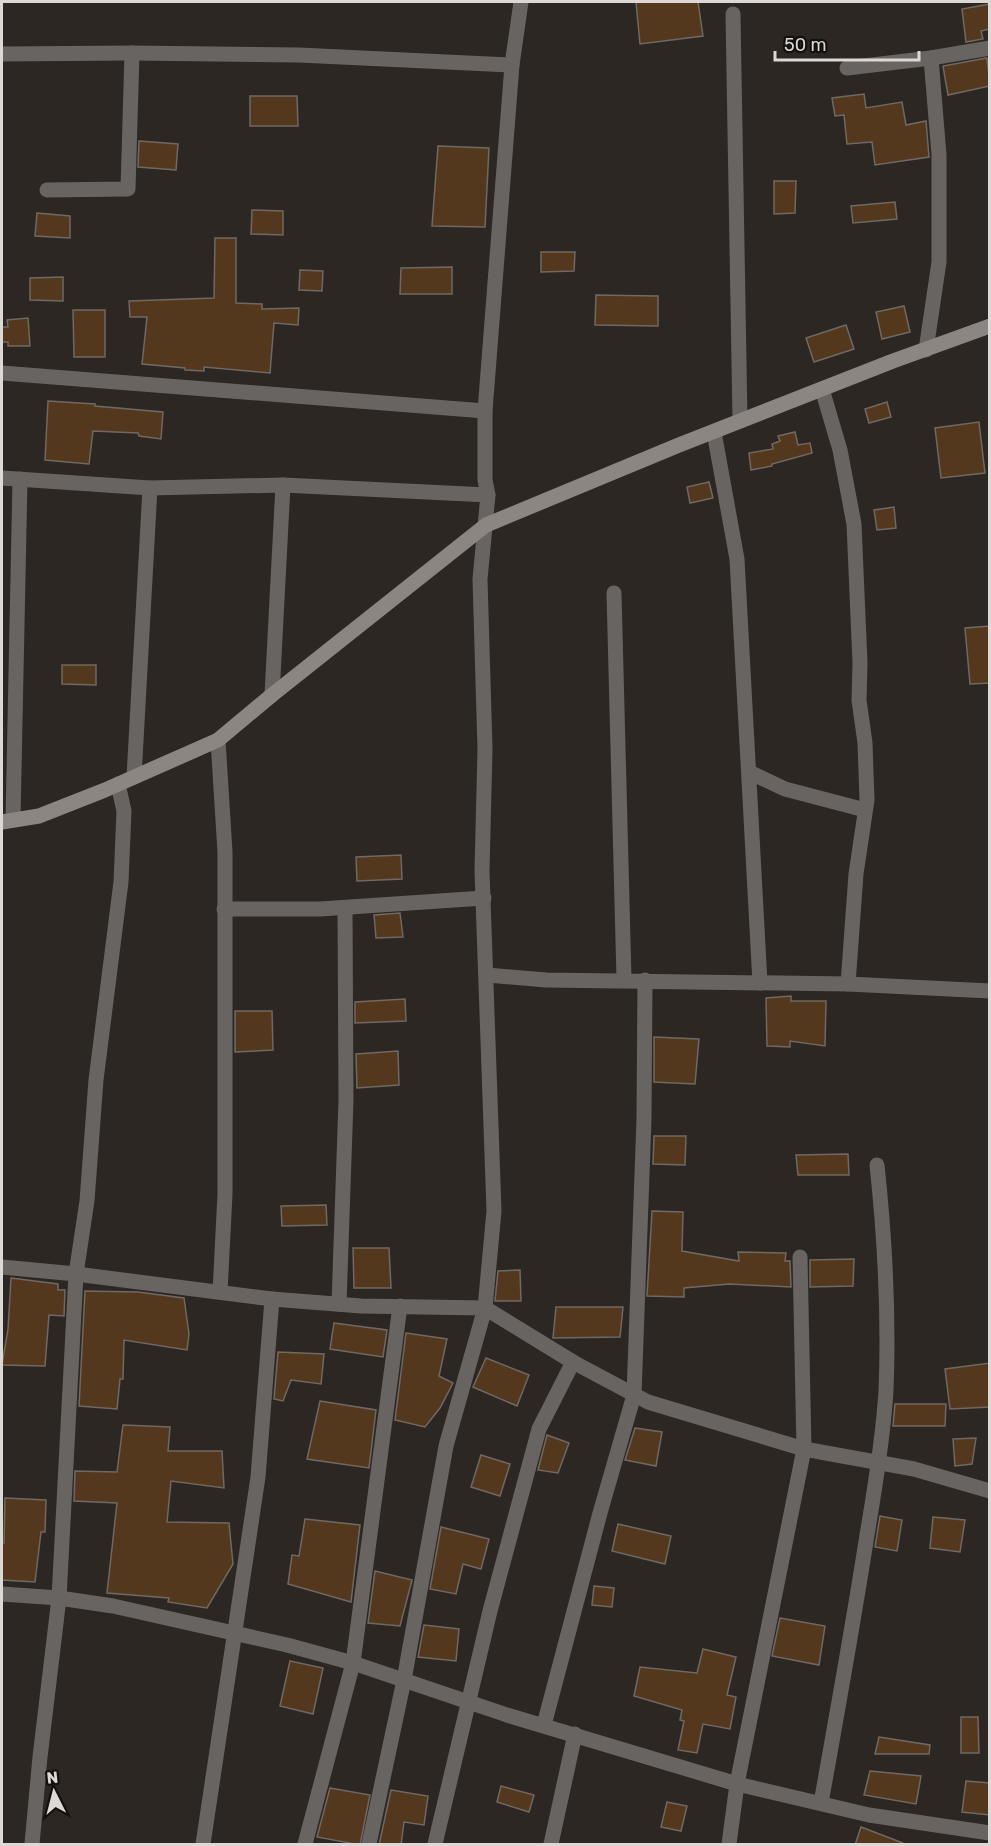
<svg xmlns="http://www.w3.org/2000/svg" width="991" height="1846" viewBox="0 0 991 1846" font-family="Rubik,sans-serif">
<rect width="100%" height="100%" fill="#2d2723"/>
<g fill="#54381e" stroke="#6f6863" stroke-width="1.5">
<path d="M636,2H698L703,36L640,44Z"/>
<path d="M990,4V29L981,31L983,39L966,42L962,9Z"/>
<path d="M987,58L990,86L948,95L943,66Z"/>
<path d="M864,94L866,108L902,102L906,125L926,121L929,157L875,165L872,142L847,144L844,115L835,116L832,98Z"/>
<path d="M250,96H297L298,126H250Z"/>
<path d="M139,141L178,144L176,170L138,167Z"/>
<path d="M438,146L489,148L485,227L432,226Z"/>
<path d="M774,181H796L795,213L774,214Z"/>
<path d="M895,202L897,219L853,223L851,206Z"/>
<path d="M252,210L283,211V235L251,234Z"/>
<path d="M37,213L70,216V238L35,236Z"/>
<path d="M215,238H236V303L262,304V309L299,308L298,325L274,323L270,373L204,367V371L185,370V368L142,364L147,317H130L129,301L214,298Z"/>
<path d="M541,252H575L574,271L541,272Z"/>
<path d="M452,267V294H400L401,268Z"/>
<path d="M300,270L323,271L322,291L299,290Z"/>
<path d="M63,277V301L30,300V278Z"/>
<path d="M596,295L658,296V326L595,325Z"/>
<path d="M904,306L910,332L882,339L876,312Z"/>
<path d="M73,310H105V357H74Z"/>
<path d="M28,318L30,346H8V342H2V327H8L7,320Z"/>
<path d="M846,325L854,349L814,362L806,338Z"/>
<path d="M48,401L95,404V406L163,412L161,439L139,436L138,433L93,431L89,464L45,460Z"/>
<path d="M887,402L891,417L869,423L865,409Z"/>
<path d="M979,422L985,473L941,478L935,428Z"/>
<path d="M795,432L798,445L810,443L812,453L772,464V466L751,470L749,453L773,449L772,444L780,441L778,436Z"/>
<path d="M709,482L713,498L690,503L687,487Z"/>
<path d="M894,507L896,528L877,530L874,510Z"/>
<path d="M990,626V683L970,684L965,628Z"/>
<path d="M62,665H96V685L62,684Z"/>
<path d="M401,855L402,879L357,881L356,857Z"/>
<path d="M400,913L403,937L376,938L374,915Z"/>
<path d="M791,996V1001H826L825,1046L790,1041V1047L767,1046L766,998Z"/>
<path d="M405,999L406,1021L355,1023V1002Z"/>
<path d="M235,1011H272L273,1050L235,1052Z"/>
<path d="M654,1037L699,1039L695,1084L654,1082Z"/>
<path d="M398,1051L399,1085L357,1088L356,1054Z"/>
<path d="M654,1136H686L685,1165L653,1164Z"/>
<path d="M848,1154L849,1175H798L796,1155Z"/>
<path d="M326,1205L327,1225L282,1226L281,1206Z"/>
<path d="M652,1211L683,1212L682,1251L739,1261L738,1252L786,1253L785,1261H790L791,1287L729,1284L684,1288V1297L647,1296Z"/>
<path d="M353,1248H389L391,1288H354Z"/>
<path d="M854,1259L853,1286L810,1287V1260Z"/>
<path d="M520,1270L521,1301H495L498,1271Z"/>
<path d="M11,1278L58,1284V1290H65L64,1316L49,1315L45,1366L2,1365L8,1329Z"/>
<path d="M85,1291L138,1292L184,1298L189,1334L187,1350L124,1340L123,1379H120L117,1409L79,1406Z"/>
<path d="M556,1307H623L620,1337L553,1338Z"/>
<path d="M334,1323L387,1330L383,1357L330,1349Z"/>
<path d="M406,1333L447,1339L439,1376L453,1383L440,1408L425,1427L395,1420Z"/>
<path d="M278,1352L324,1354L321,1384L291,1380L283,1401L274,1399Z"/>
<path d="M486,1358L529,1375L517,1406L473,1387Z"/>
<path d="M990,1363V1407L950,1409L945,1369Z"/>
<path d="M320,1401L376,1410L369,1468L307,1459Z"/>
<path d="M895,1404H946L945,1426H893Z"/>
<path d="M123,1425L170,1427L168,1451H222L224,1488L171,1481L167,1522L229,1523L233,1564L207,1608L168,1602L169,1598L107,1593L117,1503L74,1501L75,1471L117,1472Z"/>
<path d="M635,1428L662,1432L656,1466L625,1460Z"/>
<path d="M547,1435L569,1443L558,1473L538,1470Z"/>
<path d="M976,1438L972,1464L955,1466L953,1439Z"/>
<path d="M481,1455L510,1464L500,1496L471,1487Z"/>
<path d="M5,1498L46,1500L45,1532H41L35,1582L2,1580V1543H4Z"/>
<path d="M880,1516L902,1520L897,1551L875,1547Z"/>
<path d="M933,1517L965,1520L960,1552L930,1548Z"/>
<path d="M305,1519L360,1525L351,1602L288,1584L292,1555L299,1556Z"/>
<path d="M618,1524L671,1536L665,1564L612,1551Z"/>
<path d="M441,1527L489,1539L481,1569L463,1564L456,1594L430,1589Z"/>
<path d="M375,1571L412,1580L400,1626L368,1623Z"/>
<path d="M594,1586L614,1588L612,1607L592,1605Z"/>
<path d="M780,1618L825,1626L819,1665L772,1656Z"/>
<path d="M424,1625L459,1629L456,1661L418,1657Z"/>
<path d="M703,1649L736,1657L727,1695L736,1697L730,1729L703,1724L697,1753L678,1750L684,1721L680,1720L682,1710L634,1696L640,1667L697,1673Z"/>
<path d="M290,1661L323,1668L313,1714L280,1706Z"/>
<path d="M961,1717H978L979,1753H961Z"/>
<path d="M879,1737L930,1745L929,1754H875Z"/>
<path d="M870,1771L921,1776L916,1804L864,1795Z"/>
<path d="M966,1781L990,1783V1815L962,1812Z"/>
<path d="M501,1786L534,1795L529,1812L497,1802Z"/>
<path d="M330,1788L370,1795L360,1845L317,1837Z"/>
<path d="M391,1790L428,1796L424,1825L404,1822L401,1845H379Z"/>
<path d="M667,1802L687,1806L681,1831L661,1827Z"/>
<path d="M861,1827L903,1843V1845H855Z"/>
</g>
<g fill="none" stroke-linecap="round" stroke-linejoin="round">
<g stroke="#676462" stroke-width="15">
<path d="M733,14L740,421"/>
<path d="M2,54L132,53L299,55L512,65"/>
<path d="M847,68L931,58L990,48"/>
<path d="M47,190L128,189L132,53"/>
<path d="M926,350L939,262V155L931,58"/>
<path d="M2,373L485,411V480L488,495L480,579L485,749L482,871L494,1211L485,1308L573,1362L648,1402L804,1449L914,1469L990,1491"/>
<path d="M822,389L840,450L854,524L860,663L859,700L865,743L867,800L856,874L848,984"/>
<path d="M485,411L512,65L521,2"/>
<path d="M714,432L737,559L760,983"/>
<path d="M2,478L150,488L283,485L488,495"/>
<path d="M614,593L624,979"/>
<path d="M272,695L283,485"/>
<path d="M218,740L225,852V1194L220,1292"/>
<path d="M749,772L785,789L865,810"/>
<path d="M134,777L150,488"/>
<path d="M118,784L124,811L121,882L96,1080L87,1201L76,1274L272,1299L258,1477L203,1844"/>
<path d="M13,820L20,479"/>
<path d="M224,909H320L484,898"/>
<path d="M487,975L546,980L848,984L990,991"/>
<path d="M2,1267L76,1274L59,1598L40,1757L32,1844"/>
<path d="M272,1299L361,1306L485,1308L446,1446L404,1680L369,1844"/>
<path d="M339,1304L346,1100L345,908"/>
<path d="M2,1594L59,1598L113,1606L287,1645L353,1663L507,1715L737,1784L869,1815L990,1833"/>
<path d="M544,1725L600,1513L634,1395L644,1119L645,980"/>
<path d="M821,1803C837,1714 853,1625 867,1535C875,1488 883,1439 886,1391C889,1316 885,1240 877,1165"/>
<path d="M305,1844L353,1663L400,1306"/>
<path d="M435,1844L490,1611L539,1429L573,1362"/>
<path d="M551,1844L575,1734"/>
<path d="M729,1844L737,1784L804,1449L800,1257"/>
</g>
<path stroke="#8b8682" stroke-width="15" d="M2,822L39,816L105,790L218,740L272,695L486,525L679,445L893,361L990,326"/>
</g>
<rect width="991" height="1846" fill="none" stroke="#dcd8d5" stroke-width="6"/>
<g transform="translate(54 1792) rotate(354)" stroke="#13110f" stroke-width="4.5" paint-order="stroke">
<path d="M0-4.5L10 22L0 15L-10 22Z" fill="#dcd8d5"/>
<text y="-9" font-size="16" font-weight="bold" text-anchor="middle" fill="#dcd8d5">N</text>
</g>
<path d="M775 51v9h144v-9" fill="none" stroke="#dcd8d5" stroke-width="3"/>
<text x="784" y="51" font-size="18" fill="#dcd8d5" stroke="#13110f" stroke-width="4.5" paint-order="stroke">50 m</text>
</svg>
